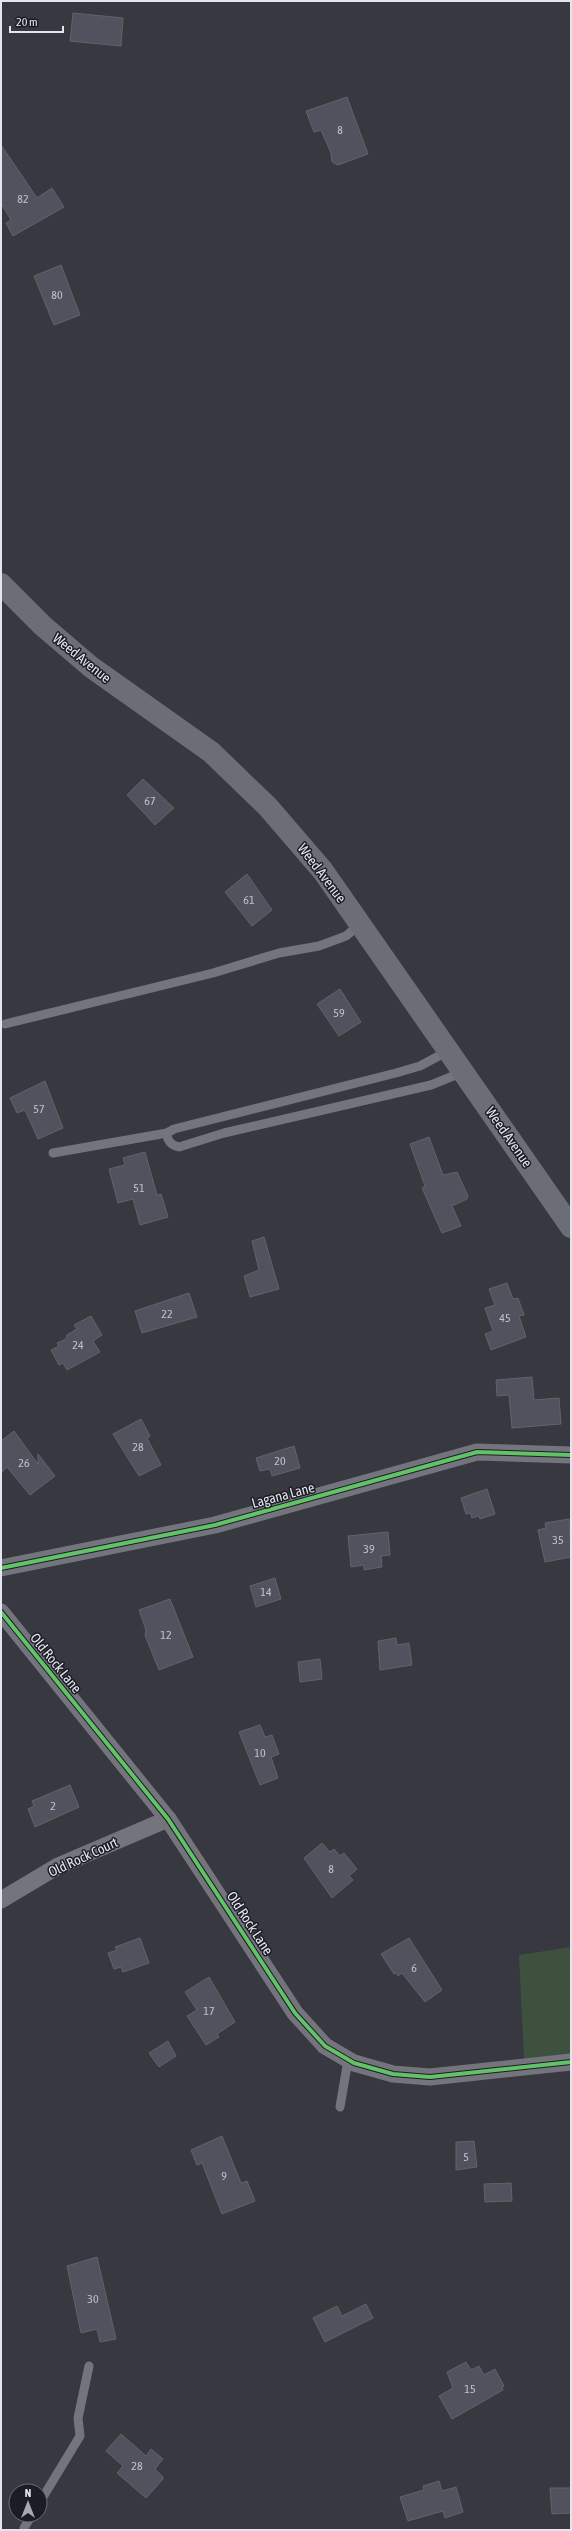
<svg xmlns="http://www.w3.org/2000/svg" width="572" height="2531" viewBox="0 0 572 2531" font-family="'Asap Condensed',sans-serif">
<rect width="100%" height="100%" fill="#373840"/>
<path fill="#3d513e" d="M571,1947V2054L524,2059L519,1955Z"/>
<g fill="#51525d" stroke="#62636a">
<path d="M73,13L123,18L121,46L70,41Z"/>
<path d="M347,97L368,154L338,165L332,162L331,153L321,130L314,132L306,111Z"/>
<path d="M1,145L37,198L52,188L64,207L13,236L6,223L11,220L1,203Z"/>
<path d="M61,265L80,315L54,325L34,276Z"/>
<path d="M143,779L174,808L155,825L127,795Z"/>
<path d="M247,874L272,910L252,926L225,892Z"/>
<path d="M340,989L361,1022L339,1036L317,1004Z"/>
<path d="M45,1081L63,1128L38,1139L25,1110L17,1113L10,1098Z"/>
<path d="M429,1137L443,1175L457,1172L468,1196L467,1199L452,1206L461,1226L442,1233L422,1188L425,1186L410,1144Z"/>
<path d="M145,1152L157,1195L161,1194L168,1217L140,1225L133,1199L118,1203L109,1169L125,1165L123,1158Z"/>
<path d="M264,1237L279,1289L250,1297L244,1276L259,1270L252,1241Z"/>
<path d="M507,1283L513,1299L518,1298L524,1315L519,1316L526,1337L491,1350L485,1334L493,1331L485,1308L495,1305L489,1289Z"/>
<path d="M189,1293L197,1317L142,1333L135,1311Z"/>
<path d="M91,1316L102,1335L93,1341L100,1352L67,1370L63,1363L59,1365L51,1350L59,1346L57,1343L66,1339L67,1335L77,1329L74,1325Z"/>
<path d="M532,1377L534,1400L559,1398L561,1424L512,1428L509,1395L497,1396L496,1380Z"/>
<path d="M141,1419L150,1436L147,1438L161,1465L139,1476L113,1434Z"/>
<path d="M14,1431L38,1464V1454L55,1476L30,1495L7,1467L1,1473V1441Z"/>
<path d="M294,1446L300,1468L272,1476L270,1469L260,1471L256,1458Z"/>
<path d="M487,1489L495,1514L480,1519L479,1516L472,1518L470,1513L466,1514L461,1498Z"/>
<path d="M569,1519L571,1557L545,1562L538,1530L546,1528L545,1523Z"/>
<path d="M388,1532L390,1555L381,1556L382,1567L364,1570V1565L351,1567L348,1536Z"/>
<path d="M275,1578L281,1599L256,1607L250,1586Z"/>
<path d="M170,1599L193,1657L159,1670L145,1635L146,1630L139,1610Z"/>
<path d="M396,1638L397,1645L409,1643L412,1665L380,1670L378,1641Z"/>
<path d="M320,1659L322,1679L300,1682L298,1662Z"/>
<path d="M260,1725L265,1737L272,1735L279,1754L271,1757L278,1778L260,1785L239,1732Z"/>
<path d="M70,1785L79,1807L35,1827L28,1809L34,1806L32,1801Z"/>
<path d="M322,1843L330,1852L334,1849L340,1856L344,1853L357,1869L349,1876L353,1880L332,1898L304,1858Z"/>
<path d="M140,1938L149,1963L123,1972L121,1967L114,1969L108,1953L117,1950L115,1947Z"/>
<path d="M409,1938L442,1990L425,2002L402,1973L398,1976L396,1973L394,1974L381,1954Z"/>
<path d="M209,1977L235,2022L217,2034L219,2037L206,2045L187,2016L197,2010L185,1992Z"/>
<path d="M168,2041L176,2056L159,2067L149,2053Z"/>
<path d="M222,2136L241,2183L247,2181L255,2201L222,2214L202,2163L197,2165L191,2150Z"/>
<path d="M474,2141L477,2167L456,2170V2142Z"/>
<path d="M511,2183L512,2201L485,2202L484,2184Z"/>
<path d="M97,2257L116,2339L100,2342L97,2329L81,2333L67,2266Z"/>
<path d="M366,2304L373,2318L325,2342L313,2318L337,2306L342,2316Z"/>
<path d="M466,2362L471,2370L479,2366L484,2375L495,2369L504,2386L502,2387L503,2390L452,2419L439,2396L453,2388L447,2372Z"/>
<path d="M121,2434L146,2456L151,2449L163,2459L155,2469L163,2477V2479L146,2498L117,2473L123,2466L106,2451Z"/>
<path d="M439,2481L442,2491L456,2487L463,2512L445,2518L443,2511L408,2521L400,2497L424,2490L423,2486Z"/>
<path d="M550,2488H571V2513L552,2514Z"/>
</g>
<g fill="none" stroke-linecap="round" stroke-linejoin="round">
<g stroke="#74757c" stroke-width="9">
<path d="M5,1024L213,973L279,953L319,946L346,936L360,924"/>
<path d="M448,1051L420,1066L396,1073L174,1129L167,1133C167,1141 171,1145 179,1147L224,1133L431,1085L463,1072"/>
<path d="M53,1153L167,1133"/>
<path d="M340,2107L348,2060"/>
<path d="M40,2502L80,2436L78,2418L89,2366"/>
<path d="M24,2528L32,2515"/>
</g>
<g stroke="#74757c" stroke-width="17">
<path d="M1,1568L215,1525L477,1452L571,1455"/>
<path d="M1,1612L168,1819L295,2013L325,2046L354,2063L393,2074L430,2077L571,2062"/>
<path d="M1,1900L58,1866L168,1819"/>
</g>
<path stroke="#6b6e76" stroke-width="22" d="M1,584L43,626L91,667L211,752L268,807L323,871L571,1227"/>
<defs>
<g id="cycleway">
<path d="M1,1568L215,1525L477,1452L571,1455"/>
<path d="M1,1612L168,1819L295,2013L325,2046L354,2063L393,2074L430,2077L571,2062"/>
</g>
</defs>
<use href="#cycleway" stroke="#1c1d24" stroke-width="6"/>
<use href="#cycleway" stroke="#61c268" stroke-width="4"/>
</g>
<g text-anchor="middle" stroke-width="3" stroke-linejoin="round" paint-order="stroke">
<g font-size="12" fill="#bec0ca">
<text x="340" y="134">8</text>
<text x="23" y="203">82</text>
<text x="57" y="299">80</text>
<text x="150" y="805">67</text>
<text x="249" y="904">61</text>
<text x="339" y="1017">59</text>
<text x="39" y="1113">57</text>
<text x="139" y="1192">51</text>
<text x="167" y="1318">22</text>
<text x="505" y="1322">45</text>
<text x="78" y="1349">24</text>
<text x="138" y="1451">28</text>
<text x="280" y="1465">20</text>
<text x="24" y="1467">26</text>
<text x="558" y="1544">35</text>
<text x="369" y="1553">39</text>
<text x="266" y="1596">14</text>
<text x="166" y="1639">12</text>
<text x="260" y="1757">10</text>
<text x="53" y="1810">2</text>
<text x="331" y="1873">8</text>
<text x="414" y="1972">6</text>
<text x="209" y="2015">17</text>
<text x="466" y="2161">5</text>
<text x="224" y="2180">9</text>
<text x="93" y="2303">30</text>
<text x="470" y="2393">15</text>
<text x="137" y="2470">28</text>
</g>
<g font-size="14" fill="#e3e5ef" stroke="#1c1d24">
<text transform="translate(82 658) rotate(39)" y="5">Weed Avenue</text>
<text transform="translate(322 873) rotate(53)" y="5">Weed Avenue</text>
<text transform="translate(509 1137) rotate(55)" y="5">Weed Avenue</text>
<text transform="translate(283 1495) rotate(-15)" y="5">Lagana Lane</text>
<text transform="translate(56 1663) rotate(51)" y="5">Old Rock Lane</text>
<text transform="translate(83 1857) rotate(-25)" y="5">Old Rock Court</text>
<text transform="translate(250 1923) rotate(57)" y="5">Old Rock Lane</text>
</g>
</g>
<rect width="572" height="2531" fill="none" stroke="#e3e5ef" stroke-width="4"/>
<g transform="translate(28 2503)"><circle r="19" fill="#1c1d24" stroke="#6c6d75"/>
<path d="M0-3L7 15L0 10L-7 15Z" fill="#a7a8b2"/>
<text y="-6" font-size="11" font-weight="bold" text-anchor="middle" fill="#e3e5ef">N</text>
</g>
<path d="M10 26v6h53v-6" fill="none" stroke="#e3e5ef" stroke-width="2"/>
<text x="16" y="26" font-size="12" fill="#e3e5ef" stroke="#1c1d24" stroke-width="3" paint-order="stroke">20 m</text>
</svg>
